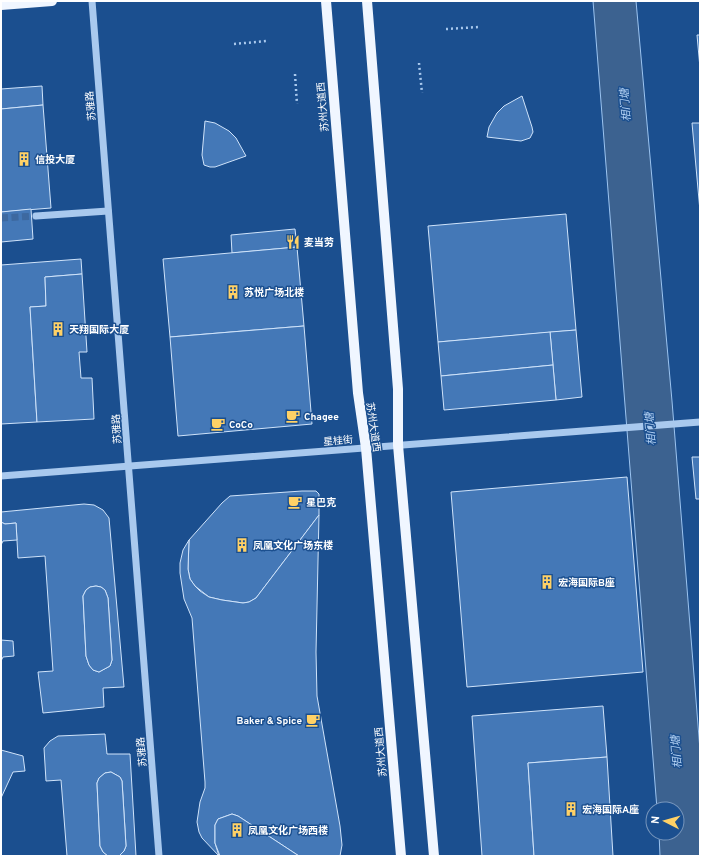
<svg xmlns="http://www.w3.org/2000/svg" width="701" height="857" viewBox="0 0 701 857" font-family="Overpass,'Noto Sans SC',sans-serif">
<rect width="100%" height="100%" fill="#1b4f8f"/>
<path fill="#3c6290" stroke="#9cc4f0" d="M593,1H636L672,401L700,750V856H660L659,833H677V809H657Z"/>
<g fill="#4478b7" stroke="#cfe3fa" fill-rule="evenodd">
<path d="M697,35H700V68Z"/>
<path d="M42,86L43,105L1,109V89Z"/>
<path d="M522,96L532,127L533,132L530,138L521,141L487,137L489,127L497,113L504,106Z"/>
<path d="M43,105L51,208L1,212V109Z"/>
<path d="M205,121L215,123L229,131L236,138L246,156L215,167H210L204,165L202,155Z"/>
<path d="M692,123H700V211Z"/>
<path d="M31,209L33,239L1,242V212Z"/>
<path d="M566,214L576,330L438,342L428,226Z"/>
<path d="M295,229L297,247L232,253L231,235Z"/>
<path d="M297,247L304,326L170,337L163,259Z"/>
<path d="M81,259L82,274L45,277L46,306L30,307L37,422L1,424V265Z"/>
<path d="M82,274L87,352H79L81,378H92L94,419L37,422L30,307L46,306L45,277Z"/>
<path d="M304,326L312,424L178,436L170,337Z"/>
<path d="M576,330L582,397L556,400L550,332Z"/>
<path d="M550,332L553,365L441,376L438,342Z"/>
<path d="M553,365L556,400L444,410L441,376Z"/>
<path d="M692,457H700V499H696Z"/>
<path d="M627,477L643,672L467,687L451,492Z"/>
<path d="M302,491H316L319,494V515L256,598L249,602L243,603L222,600L209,597L195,586L190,579L188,569L189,540L222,503L230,496Z"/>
<path d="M84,504L94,505L103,510L109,518L124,687L103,688L104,707L43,713L38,672L53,671L45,556L18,558L16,523L5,524L1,522V512ZM96,586L101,587L105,590L108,598L112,660L110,666L99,672L93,670L89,665L86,656L83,596L86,590L90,587Z"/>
<path d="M319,515L316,652L317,696L340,826L342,845L340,856H299L238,816L232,814L218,819L215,825V843L219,856L202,838L199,832L197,822L200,802L205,788V782L192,618L184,599L180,573V563L183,550L189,540L188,569L190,579L195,586L200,591L209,597L222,600L243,603L249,602L256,598Z"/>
<path d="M1,522L5,524L16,523L17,540L3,541L1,545Z"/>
<path d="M96,586L101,587L105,590L108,598L112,660L110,666L99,672L93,670L89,665L86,656L83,596L86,590L90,587Z"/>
<path d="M1,640L13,641L14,656L3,657L1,661Z"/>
<path d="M603,706L607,757L528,763L534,856H482L472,716Z"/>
<path d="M105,734L107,754H130L136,856H119L124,851L126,846L122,781L120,777L111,772L105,773L99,778L97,783L100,846L103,852L108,856H67L61,780L46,781L44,748L50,741L58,736Z"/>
<path d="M1,750L23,756L25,771L13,772L1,798Z"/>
<path d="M607,757L613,856H534L528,763Z"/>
<path d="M111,772L120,777L122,781L126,846L124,851L119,856H108L103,852L100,846L97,783L99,778L105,773Z"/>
<path d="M232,814L238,816L299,856H220L215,843V825L218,819Z"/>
</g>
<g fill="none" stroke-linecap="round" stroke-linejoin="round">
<path stroke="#3d69a0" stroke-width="7" stroke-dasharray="7 3.5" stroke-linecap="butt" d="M1,218L36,216"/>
<g stroke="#a9c9ee" stroke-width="2.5" stroke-dasharray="2 3" stroke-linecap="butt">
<path d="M446,29L479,27"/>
<path d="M234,44L267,41"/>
<path d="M419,63L422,93"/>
<path d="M295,74L297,104"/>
</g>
<g stroke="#a9c9ee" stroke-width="7">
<path d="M92,1L159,856"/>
<path d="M36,216L108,211"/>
<path d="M1,476L700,422"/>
</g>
<g stroke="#f0f6ff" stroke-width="10">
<path d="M326,1L358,393L366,448L401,856"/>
<path d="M367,1L398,389V445L434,856"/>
<path d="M1,5L52,1"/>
</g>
</g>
<defs>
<symbol id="building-bare" viewBox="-9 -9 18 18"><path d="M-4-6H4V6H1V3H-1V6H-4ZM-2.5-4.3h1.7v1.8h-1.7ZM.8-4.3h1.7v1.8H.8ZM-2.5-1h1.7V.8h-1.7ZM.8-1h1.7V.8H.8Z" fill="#ffd166" stroke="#1b4f8f" stroke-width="2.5" paint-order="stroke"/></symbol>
<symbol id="restaurant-bare" viewBox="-9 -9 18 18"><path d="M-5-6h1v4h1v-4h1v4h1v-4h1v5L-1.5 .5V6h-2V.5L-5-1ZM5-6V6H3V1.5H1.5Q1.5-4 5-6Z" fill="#ffd166" stroke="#1b4f8f" stroke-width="2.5" paint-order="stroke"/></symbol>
<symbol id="cafe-bare" viewBox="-9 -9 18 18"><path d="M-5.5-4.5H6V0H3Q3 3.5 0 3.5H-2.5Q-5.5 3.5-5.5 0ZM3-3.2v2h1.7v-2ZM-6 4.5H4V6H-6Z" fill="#ffd166" stroke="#1b4f8f" stroke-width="2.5" paint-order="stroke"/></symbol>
</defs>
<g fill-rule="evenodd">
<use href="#building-bare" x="14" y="149" width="20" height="20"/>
<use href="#restaurant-bare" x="283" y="232" width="20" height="20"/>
<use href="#building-bare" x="223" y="282" width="20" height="20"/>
<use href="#building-bare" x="48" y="319" width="20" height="20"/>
<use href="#cafe-bare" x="283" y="406" width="20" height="20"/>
<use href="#cafe-bare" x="208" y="414" width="20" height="20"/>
<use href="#cafe-bare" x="285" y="492" width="20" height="20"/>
<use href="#building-bare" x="232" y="535" width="20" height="20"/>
<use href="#building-bare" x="537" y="572" width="20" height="20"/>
<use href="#cafe-bare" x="303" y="710" width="20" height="20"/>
<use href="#building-bare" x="561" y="799" width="20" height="20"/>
<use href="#building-bare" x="227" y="820" width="20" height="20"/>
</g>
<g text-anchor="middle" stroke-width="3" stroke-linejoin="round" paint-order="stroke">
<g font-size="10" fill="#fff" stroke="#1b4f8f">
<text transform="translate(90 106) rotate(-95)" y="4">苏雅路</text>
<text transform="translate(322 107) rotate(-95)" y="4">苏州大道西</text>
<text transform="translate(374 427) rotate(82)" y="4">苏州大道西</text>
<text transform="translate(116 429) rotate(-94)" y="4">苏雅路</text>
<text transform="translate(338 440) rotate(-5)" y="4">星桂街</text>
<text transform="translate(141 752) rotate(-95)" y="4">苏雅路</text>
<text transform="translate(380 752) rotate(-95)" y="4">苏州大道西</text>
</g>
<g font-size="10" font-weight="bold" fill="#fff" stroke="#1b4f8f" text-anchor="start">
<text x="35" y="163">信投大厦</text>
<text x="304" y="246">麦当劳</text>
<text x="244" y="296">苏悦广场北楼</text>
<text x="69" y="333">天翔国际大厦</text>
<text x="304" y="420">Chagee</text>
<text x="229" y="428">CoCo</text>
<text x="306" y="506">星巴克</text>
<text x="253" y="549">凤凰文化广场东楼</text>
<text x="558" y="586">宏海国际B座</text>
<text x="302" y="724" text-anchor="end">Baker &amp; Spice</text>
<text x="582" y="813">宏海国际A座</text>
<text x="248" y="834">凤凰文化广场西楼</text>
</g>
<g font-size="11" font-style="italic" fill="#b5d3f5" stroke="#1b4f8f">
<text transform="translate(625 105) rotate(-94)" y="4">相门塘</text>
<text transform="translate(650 429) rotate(-94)" y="4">相门塘</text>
<text transform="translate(676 752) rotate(-94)" y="4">相门塘</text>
</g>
</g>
<rect width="701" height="857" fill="none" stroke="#ffffff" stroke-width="4"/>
<g transform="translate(665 821) rotate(276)"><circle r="19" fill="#1b4f8f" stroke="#7695bc"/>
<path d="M0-3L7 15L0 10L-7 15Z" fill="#ffd166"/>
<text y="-6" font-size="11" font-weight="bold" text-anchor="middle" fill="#ffffff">N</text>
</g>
</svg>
